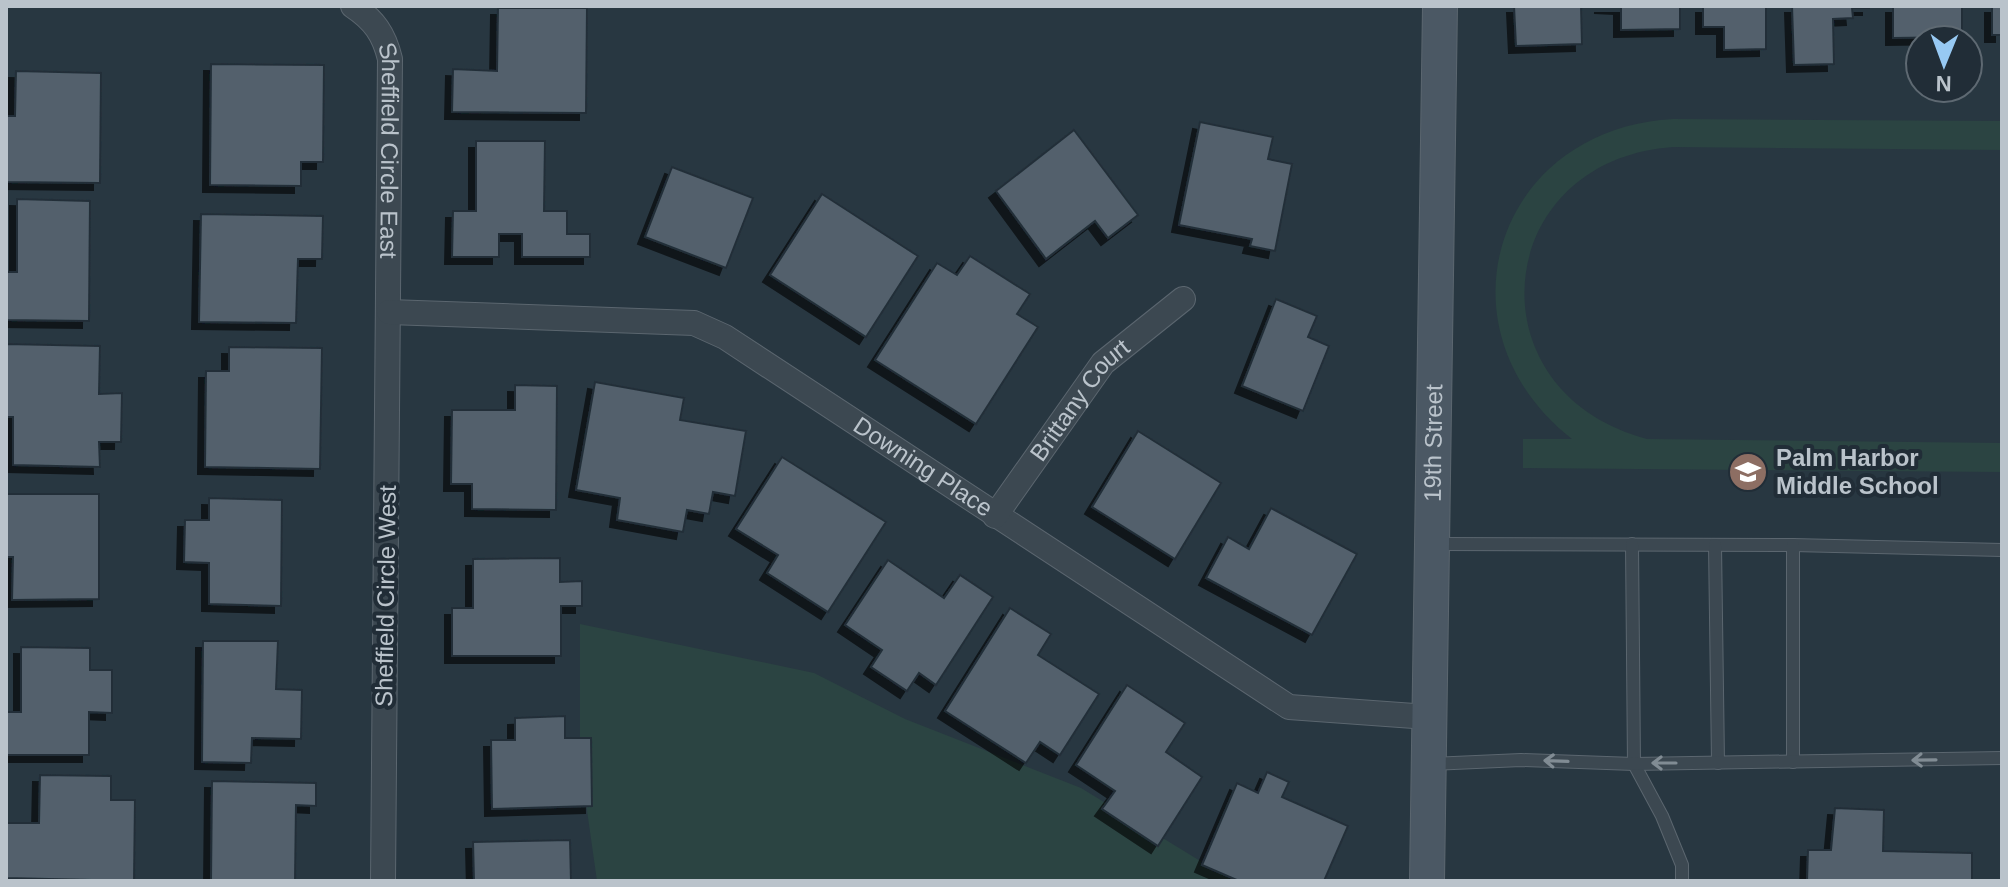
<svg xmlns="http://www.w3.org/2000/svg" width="2008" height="887" viewBox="0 0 2008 887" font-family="Arial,sans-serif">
<defs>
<filter id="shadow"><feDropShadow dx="-7" dy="7" stdDeviation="0" flood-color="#0009"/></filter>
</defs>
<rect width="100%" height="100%" fill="#283741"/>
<g fill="#2b4442">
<path d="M1673,119L2002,121V150L1673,147C1491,160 1469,392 1647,439L2002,443V472L1523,468V439H1572C1432,329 1495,129 1673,119Z"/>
<path d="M580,624L814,673L905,719L1081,788L1233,881H597L580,761Z"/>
</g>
<g fill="#52616c" stroke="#232f39" stroke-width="2" filter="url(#shadow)">
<path d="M1514,6H1581L1582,44L1516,46Z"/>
<path d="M1601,6H1680V29L1621,30V7Z"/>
<path d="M1703,6H1766V49L1724,50V27H1703Z"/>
<path d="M1792,6H1869V8H1852L1853,18L1833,19L1834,64L1794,65Z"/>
<path d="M1893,6H1962V37L1893,38Z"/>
<rect x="1992" y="6" width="10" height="29"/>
<path d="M498,8H587L586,113L452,112L453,69L497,71Z"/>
<path d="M211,64L324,65L323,162H301V186L210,185Z"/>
<path d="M16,71L101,73L100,183L6,182V116H15Z"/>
<path d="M1200,122L1273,137L1268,159L1292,164L1275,251L1250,246L1252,239L1179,225Z"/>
<path d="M1074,130L1138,215L1108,238L1095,221L1046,259L996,191Z"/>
<path d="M476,141H545L544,211H567V234H590V257H522V234H499V257H452L453,211H476Z"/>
<path d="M672,167L753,198L726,268L645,237Z"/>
<path d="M822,194L918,256L866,337L770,275Z"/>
<path d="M17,199L90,201L89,321L6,320V272H17Z"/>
<path d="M201,214L323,216L322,259H298L296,323L199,322Z"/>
<path d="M970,256L1030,294L1017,314L1038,327L976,424L875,360L937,263L957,275Z"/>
<path d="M1276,299L1317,316L1308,337L1329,346L1303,411L1242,386Z"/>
<path d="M6,344L100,346L99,394L122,393L121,442H99L100,467L13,465V417H6Z"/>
<path d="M229,347L322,348L320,469L205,467L206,371H229Z"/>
<path d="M595,382L684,398L680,420L746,431L735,496L713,492L709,514L687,510L683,532L617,520L620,498L576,490Z"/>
<path d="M515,385L557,386L556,510L472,509V484H451L452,410H515Z"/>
<path d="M1138,431L1221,483L1175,559L1092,507Z"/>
<path d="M782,457L886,522L828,612L767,573L778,555L736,529Z"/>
<path d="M6,494H99V599L12,600L13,557H6Z"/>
<path d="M209,498L282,500L281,606L209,604V563L184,562L185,520H209Z"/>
<path d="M1271,508L1357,554L1312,635L1206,578L1228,537L1249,549Z"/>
<path d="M560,558V582L582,581V606H561V656H452V608H473V559Z"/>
<path d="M888,560L944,598L960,575L993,597L936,685L919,673L907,691L871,667L882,650L845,625Z"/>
<path d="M1010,608L1051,634L1038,655L1099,694L1060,755L1040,742L1026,763L945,711Z"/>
<path d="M203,641H278L276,689L302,690L301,739L252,738L251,763L202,762Z"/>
<path d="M21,647L90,648V670H112V713L89,712V755H6V712H21Z"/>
<path d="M1127,685L1185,723L1166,752L1202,777L1158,846L1102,809L1115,791L1076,765Z"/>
<path d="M565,716V738H591L592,806L492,809L491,740H515V718Z"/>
<path d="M1267,772L1289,782L1282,797L1348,826L1324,881H1239L1202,865L1237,783L1258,793Z"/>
<path d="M40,775L111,776V800H135L134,881L6,878V823H39Z"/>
<path d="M212,781L316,783V806L296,805L295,881H211Z"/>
<path d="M1835,808L1884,810L1883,851L1972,853V881H1807L1808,850H1831Z"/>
<path d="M570,840L571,881H474L473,842Z"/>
</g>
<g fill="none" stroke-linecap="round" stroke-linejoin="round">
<defs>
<g id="lane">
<path d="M1434,544L1793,545L2002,550"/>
<path d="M1632,544L1634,764L1662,816L1682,865V881"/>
<path d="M1715,545L1718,763"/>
<path d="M1793,545V762"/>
<path d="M1431,764L1521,760L1634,764L2002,758"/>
</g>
<g id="street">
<path id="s1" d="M353,6C374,20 384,34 390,59L383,881"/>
<path id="s2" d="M389,312L694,323L725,337L1289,707L1428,717"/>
<path id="s3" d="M995,516L1103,363L1183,299"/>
</g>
<g id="secondary">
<path id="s4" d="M1427,881L1440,6"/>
</g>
</defs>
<use href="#lane" stroke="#5b666f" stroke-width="14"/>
<use href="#street" stroke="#5b666f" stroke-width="26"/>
<use href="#secondary" stroke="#5b666f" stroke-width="36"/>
<use href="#lane" stroke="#3c4851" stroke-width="12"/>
<use href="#street" stroke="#3c4851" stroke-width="24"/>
<use href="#secondary" stroke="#4b5864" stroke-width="34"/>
</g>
<defs><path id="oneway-shaft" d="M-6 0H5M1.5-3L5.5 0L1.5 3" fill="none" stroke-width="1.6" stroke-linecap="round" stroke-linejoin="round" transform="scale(2)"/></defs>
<g stroke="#818c94">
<use href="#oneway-shaft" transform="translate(1924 760) rotate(179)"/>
<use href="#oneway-shaft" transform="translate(1556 761) rotate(-178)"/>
<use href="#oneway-shaft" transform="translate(1664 763) rotate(180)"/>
</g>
<defs>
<symbol id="school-disc" viewBox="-11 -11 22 22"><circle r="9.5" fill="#8d6e63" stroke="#212d37"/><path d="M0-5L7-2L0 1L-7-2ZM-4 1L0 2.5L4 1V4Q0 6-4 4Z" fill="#fff"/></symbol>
</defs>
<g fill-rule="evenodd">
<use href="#school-disc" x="1726" y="450" width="44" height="44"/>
</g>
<g text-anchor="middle" stroke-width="8" stroke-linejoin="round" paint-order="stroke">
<g font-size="24" fill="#bac3cb" stroke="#212d37">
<text dy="8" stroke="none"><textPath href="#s1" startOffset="158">Sheffield Circle East</textPath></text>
<text dy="8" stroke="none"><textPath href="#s3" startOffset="144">Brittany Court</textPath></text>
<text dy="8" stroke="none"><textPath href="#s4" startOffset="438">19th Street</textPath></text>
<text dy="8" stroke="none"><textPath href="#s2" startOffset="576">Downing Place</textPath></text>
<text transform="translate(386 596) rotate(-89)" y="8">Sheffield Circle West</text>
</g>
<g font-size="24" font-weight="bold" fill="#bac3cb" stroke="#212d37" text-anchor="start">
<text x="1776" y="466">Palm Harbor<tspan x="1776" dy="28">Middle School</tspan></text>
</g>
</g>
<rect width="2008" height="887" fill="none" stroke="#bac3cb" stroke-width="16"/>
<g transform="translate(1944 64) rotate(181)"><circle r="38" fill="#212d37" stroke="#5e6972" stroke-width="2"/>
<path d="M0-6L14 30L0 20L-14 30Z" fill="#97c9f3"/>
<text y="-12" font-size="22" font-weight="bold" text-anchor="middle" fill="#bac3cb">N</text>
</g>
</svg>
